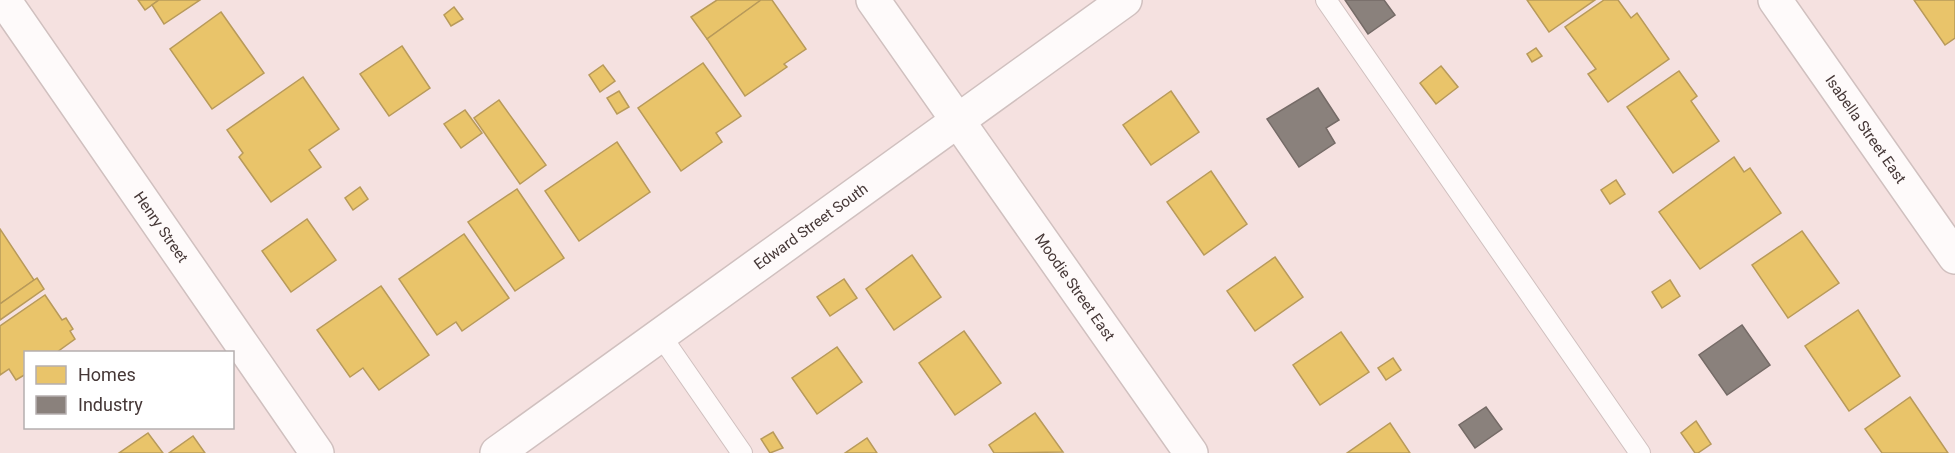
<svg xmlns="http://www.w3.org/2000/svg" width="1955" height="453" viewBox="0 0 1955 453" font-family="Roboto,sans-serif">
<rect width="100%" height="100%" fill="#f5e1e0"/>
<g fill="#e9c46a" stroke="#b89a5a" stroke-width="1.5">
<path d="M138,0H159L145,10Z"/>
<path d="M159,0H200L164,24L152,5Z"/>
<path d="M717,0H759L760,1L707,39L691,17Z"/>
<path d="M772,0L806,49L784,64L787,67L745,96L707,39L761,0Z"/>
<path d="M1527,0H1595L1549,32Z"/>
<path d="M1604,0H1618L1631,18L1637,13L1669,59L1608,102L1588,74L1596,69L1565,27Z"/>
<path d="M1914,0H1955V38L1945,45Z"/>
<path d="M454,7L463,19L451,26L444,15Z"/>
<path d="M221,12L264,73L212,109L170,49Z"/>
<path d="M402,46L430,88L389,116L360,74Z"/>
<path d="M1536,48L1542,56L1532,62L1527,54Z"/>
<path d="M703,63L741,116L716,133L722,142L681,171L638,108Z"/>
<path d="M603,65L615,81L600,92L589,75Z"/>
<path d="M1441,66L1458,87L1436,104L1420,83Z"/>
<path d="M1679,71L1697,96L1691,101L1719,141L1673,173L1627,107Z"/>
<path d="M303,77L339,129L309,150L321,167L271,202L239,157L243,153L227,130Z"/>
<path d="M619,91L629,107L617,114L607,98Z"/>
<path d="M1171,91L1199,132L1151,165L1123,125Z"/>
<path d="M499,100L546,165L520,184L474,118Z"/>
<path d="M465,110L482,133L461,148L444,124Z"/>
<path d="M617,142L650,192L579,241L545,191Z"/>
<path d="M1734,157L1744,172L1750,168L1781,213L1700,269L1659,212Z"/>
<path d="M1211,171L1247,224L1204,255L1167,202Z"/>
<path d="M1616,180L1625,194L1610,204L1601,190Z"/>
<path d="M360,187L368,199L353,210L345,198Z"/>
<path d="M517,189L564,258L515,291L468,222Z"/>
<path d="M307,219L336,260L291,292L262,251Z"/>
<path d="M0,229L34,280L0,304Z"/>
<path d="M1802,231L1839,283L1788,318L1752,265Z"/>
<path d="M464,234L509,298L462,331L456,322L437,335L399,279Z"/>
<path d="M912,255L941,297L894,330L866,289Z"/>
<path d="M1275,257L1303,297L1255,331L1227,291Z"/>
<path d="M37,278L44,289L0,320V304Z"/>
<path d="M844,279L857,298L830,316L817,297Z"/>
<path d="M1670,280L1680,296L1662,308L1652,292Z"/>
<path d="M381,286L429,355L379,390L363,368L350,377L317,330Z"/>
<path d="M45,295L62,320L66,318L73,329L70,331L75,339L57,352H26V374L16,380L9,369L0,375V326Z"/>
<path d="M1858,310L1900,376L1849,411L1805,346Z"/>
<path d="M964,331L1001,383L955,415L919,363Z"/>
<path d="M1341,332L1369,372L1320,405L1293,365Z"/>
<path d="M837,347L862,382L817,414L792,378Z"/>
<path d="M1393,358L1401,370L1386,380L1378,368Z"/>
<path d="M1910,397L1948,453H1882L1865,429Z"/>
<path d="M1035,413L1063,452L994,453L989,445Z"/>
<path d="M1696,421L1711,444L1698,453H1695L1681,433Z"/>
<path d="M1390,423L1410,453H1347Z"/>
<path d="M773,432L783,448L770,453L761,439Z"/>
<path d="M148,433L163,453H119Z"/>
<path d="M193,436L205,453H169Z"/>
<path d="M867,438L877,453H845Z"/>
</g>
<g fill="#8a817c" stroke="#756b67" stroke-width="1.5">
<path d="M1345,0H1384L1395,15L1368,34Z"/>
<path d="M1318,88L1339,120L1326,128L1335,143L1299,167L1267,119Z"/>
<path d="M1742,325L1770,365L1727,395L1699,355Z"/>
<path d="M1486,407L1502,429L1475,448L1459,425Z"/>
</g>
<g fill="none" stroke-linecap="round" stroke-linejoin="round">
<defs>
<g id="lane">
<path d="M1326,0L1640,453"/>
<path d="M661,336L742,453"/>
</g>
<g id="street">
<path id="s1" d="M4,0L317,453"/>
<path id="s2" d="M873,0L1191,453"/>
<path id="s3" d="M1775,0L1955,257"/>
</g>
<g id="secondary">
<path id="s4" d="M497,453L1125,0"/>
</g>
</defs>
<use href="#lane" stroke="#d0c0bf" stroke-width="22"/>
<use href="#street" stroke="#d0c0bf" stroke-width="36"/>
<use href="#secondary" stroke="#d0c0bf" stroke-width="36"/>
<use href="#lane" stroke="#fefafa" stroke-width="20"/>
<use href="#street" stroke="#fefafa" stroke-width="33"/>
<use href="#secondary" stroke="#fefafa" stroke-width="33"/>
</g>
<g text-anchor="middle" stroke-width="6" stroke-linejoin="round" paint-order="stroke">
<g font-size="15" fill="#453736" stroke="#fff">
<text dy="5" stroke="none"><textPath href="#s3" startOffset="158">Isabella Street East</textPath></text>
<text dy="5" stroke="none"><textPath href="#s1" startOffset="276">Henry Street</textPath></text>
<text dy="5" stroke="none"><textPath href="#s4" startOffset="387">Edward Street South</textPath></text>
<text dy="5" stroke="none"><textPath href="#s2" startOffset="351">Moodie Street East</textPath></text>
</g>
</g>
<rect x="24" y="351" width="210" height="78" fill="#ffffff" stroke="#b5afaf" stroke-width="1.5"/>
<rect x="36" y="366" width="30" height="18" fill="#e9c46a" stroke="#b5afaf" stroke-width="1.5"/>
<text x="78" y="381" font-size="18" fill="#453736">Homes</text>
<rect x="36" y="396" width="30" height="18" fill="#8a817c" stroke="#b5afaf" stroke-width="1.5"/>
<text x="78" y="411" font-size="18" fill="#453736">Industry</text>
</svg>
